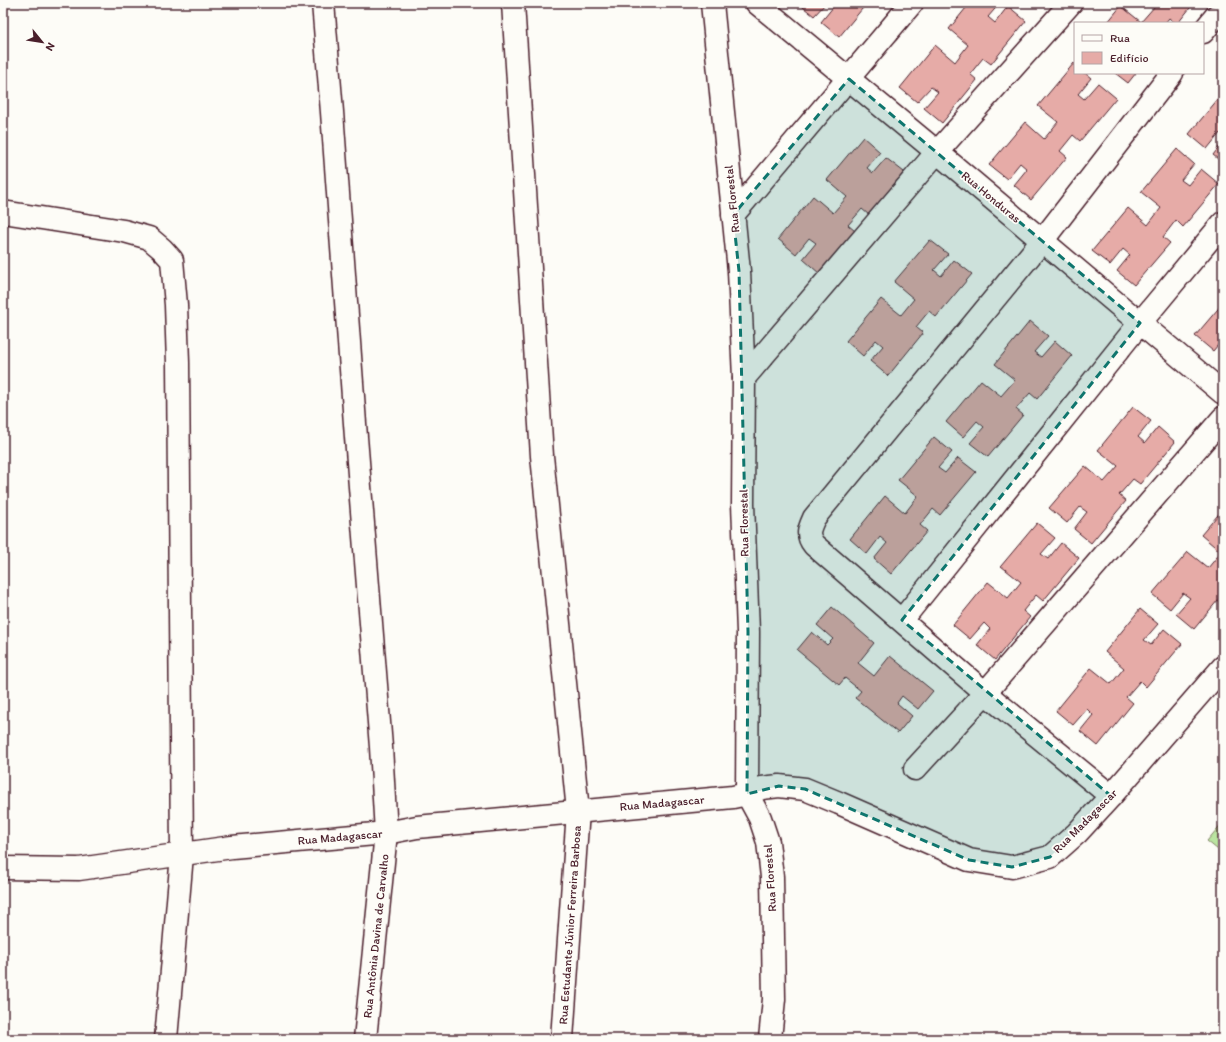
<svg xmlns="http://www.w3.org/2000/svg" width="1226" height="1042" viewBox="0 0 1226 1042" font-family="Itim,sans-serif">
<rect width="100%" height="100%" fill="#fdfcf7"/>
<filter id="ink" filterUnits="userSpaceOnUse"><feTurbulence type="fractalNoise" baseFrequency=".025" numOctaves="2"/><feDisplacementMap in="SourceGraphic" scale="8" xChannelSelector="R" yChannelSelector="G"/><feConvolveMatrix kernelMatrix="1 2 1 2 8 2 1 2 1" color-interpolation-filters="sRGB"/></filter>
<g filter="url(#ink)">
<path fill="#bae4a0" stroke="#828266" d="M1223,822V854L1207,841Z"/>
<g fill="#e6aba7" stroke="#4a1f2b">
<path d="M798,3H826L814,16Z"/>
<path d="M830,3H867L839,37L821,22L834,6Z"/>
<path d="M970,3H1000L988,17L995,23L1008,6L1026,21L991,64L983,58L970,74L977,80L942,123L924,108L938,92L931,87L917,102L900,88L935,45L955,62L968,45L949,29Z"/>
<path d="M1151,3H1194L1178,23H1175L1169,18L1165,23H1107L1121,6L1141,22L1155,6Z"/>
<path d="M1074,63L1075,64V73H1085L1091,78L1078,94L1084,99L1098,83L1116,98L1080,141L1073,135L1060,151L1067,157L1031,200L1014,185L1027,169L1020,163L1007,179L989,165L1025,122L1044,139L1058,122L1038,106Z"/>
<path d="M1115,73H1136L1128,83Z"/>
<path d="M1223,93V136L1220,133L1207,149L1189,134Z"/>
<path d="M863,137L880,152L867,168L873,173L886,158L904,172L869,215L862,209L848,225L855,231L820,274L803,259L816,243L809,238L796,254L778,239L813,196L833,213L847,197L827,180Z"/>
<path d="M1223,142V163L1213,155Z"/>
<path d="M1177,149L1194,164L1181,180L1188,185L1201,169L1219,184L1183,227L1176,220L1163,237L1170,243L1134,285L1117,271L1130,255L1123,249L1110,265L1092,251L1128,208L1148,225L1161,208L1141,192Z"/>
<path d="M930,240L948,254L934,270L941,276L954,260L972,274L936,317L929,311L916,327L923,333L888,376L870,361L883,346L876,340L863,356L846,341L881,299L901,315L914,299L894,282Z"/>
<path d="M1223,303V339L1213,351L1195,336Z"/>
<path d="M1030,321L1048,336L1034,352L1041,357L1055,341L1072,356L1037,399L1030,393L1016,409L1023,415L988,457L970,443L984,427L977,421L963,437L946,422L981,380L1001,396L1015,380L995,364Z"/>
<path d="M1133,407L1151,421L1138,437L1145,443L1158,427L1175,442L1140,484L1133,479L1119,495L1126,501L1091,543L1074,529L1087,512L1080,507L1067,523L1049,508L1085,466L1104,482L1118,466L1098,450Z"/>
<path d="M934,437L952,452L938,468L945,473L958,458L976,472L940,515L933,509L920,525L927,531L891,574L874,559L887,543L880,537L867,554L850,539L885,496L905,513L918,496L898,480Z"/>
<path d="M1223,509V594L1194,629L1176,614L1190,598L1183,593L1170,609L1152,594L1188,552L1208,568L1221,552L1201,535Z"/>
<path d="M1037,523L1055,538L1041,554L1048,559L1061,543L1079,558L1043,601L1036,595L1023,611L1030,617L995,660L977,645L990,629L984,623L970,639L953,625L988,582L1008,598L1021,582L1001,566Z"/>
<path d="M832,607L874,643L858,663L874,676L890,656L933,691L918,709L902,696L897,703L912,716L898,733L855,698L861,691L845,678L839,685L797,650L812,632L827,645L833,639L817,625Z"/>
<path d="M1140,609L1158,624L1144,640L1151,645L1164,629L1182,644L1146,687L1140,681L1126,697L1133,703L1098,746L1080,731L1093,715L1087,709L1073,725L1056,711L1091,668L1111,684L1124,668L1105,652Z"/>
</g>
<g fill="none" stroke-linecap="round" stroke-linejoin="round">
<defs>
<g id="minor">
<path d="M323,3L332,112L356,437L381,747L386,833L365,1039"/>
<path d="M513,3L542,456L578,811L562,1039"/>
<path d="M712,3L739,271L744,378L743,504L748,632L747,794L760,818L768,842L772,877L774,999L770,1039"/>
<path d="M757,3L937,152L1223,393"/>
<path d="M1203,32L1216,16"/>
<path d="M3,212L124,231L149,238L162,249L172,260L176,305L178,363L182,855L166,1039"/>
<path d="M733,215L912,3"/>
<path d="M744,378L937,152L1071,3"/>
<path d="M902,620L1140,323L1223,223"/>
<path d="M915,769L985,693L1223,418"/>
<path d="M1111,796L985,693L814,545C806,535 809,529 814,518L1042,241L1172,73"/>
<path d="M3,868L79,869L232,847L386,833L417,827L733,797L747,794L762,788L779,786L805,789L839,803L969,860L1012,867L1050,857L1077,833L1111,796L1223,667"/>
</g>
</defs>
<use href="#minor" stroke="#4a1f2b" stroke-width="25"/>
<use href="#minor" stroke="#fdfcf7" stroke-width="22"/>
</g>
</g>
<path fill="#0f766e" fill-opacity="0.2" stroke="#0f766e" stroke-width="3" stroke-dasharray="8 5" stroke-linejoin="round" d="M849,79L1140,323L902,620L1111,796L1050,857L1012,867L969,860L805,789L779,786L747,794L748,632L739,271L733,215Z"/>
<g text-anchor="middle" stroke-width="3.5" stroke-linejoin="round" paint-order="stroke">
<g font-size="12" fill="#4a1f2b" stroke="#fdfcf7">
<text transform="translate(991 197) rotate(40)" y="4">Rua Honduras</text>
<text transform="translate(732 199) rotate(-96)" y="4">Rua Florestal</text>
<text transform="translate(744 523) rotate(-91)" y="4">Rua Florestal</text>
<text transform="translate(662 803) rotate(-5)" y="4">Rua Madagascar</text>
<text transform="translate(1085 821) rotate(-45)" y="4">Rua Madagascar</text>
<text transform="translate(340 837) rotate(-5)" y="4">Rua Madagascar</text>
<text transform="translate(770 878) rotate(-94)" y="4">Rua Florestal</text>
<text transform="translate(570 925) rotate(-86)" y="4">Rua Estudante Júnior Ferreira Barbosa</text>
<text transform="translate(376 936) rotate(-84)" y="4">Rua Antônia Davina de Carvalho</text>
</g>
</g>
<rect width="1226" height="1042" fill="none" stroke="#fdfcf7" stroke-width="16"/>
<rect x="8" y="8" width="1210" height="1026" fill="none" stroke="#4a1f2b" stroke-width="1.5" filter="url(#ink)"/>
<rect x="1074" y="22" width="130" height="52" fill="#fdfcf7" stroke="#b5a4a5"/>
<rect x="1082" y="35" width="20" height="6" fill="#fdfcf7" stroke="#b5a4a5"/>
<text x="1110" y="42" font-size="12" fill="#4a1f2b">Rua</text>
<rect x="1082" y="52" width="20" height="12" fill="#e6aba7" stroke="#b5a4a5"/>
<text x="1110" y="62" font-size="12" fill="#4a1f2b">Edifício</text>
<g transform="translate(42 42) rotate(120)" stroke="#fdfcf7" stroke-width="3" paint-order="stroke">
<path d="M0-3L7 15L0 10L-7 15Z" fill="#4a1f2b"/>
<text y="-6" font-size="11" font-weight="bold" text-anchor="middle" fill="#4a1f2b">N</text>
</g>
</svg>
